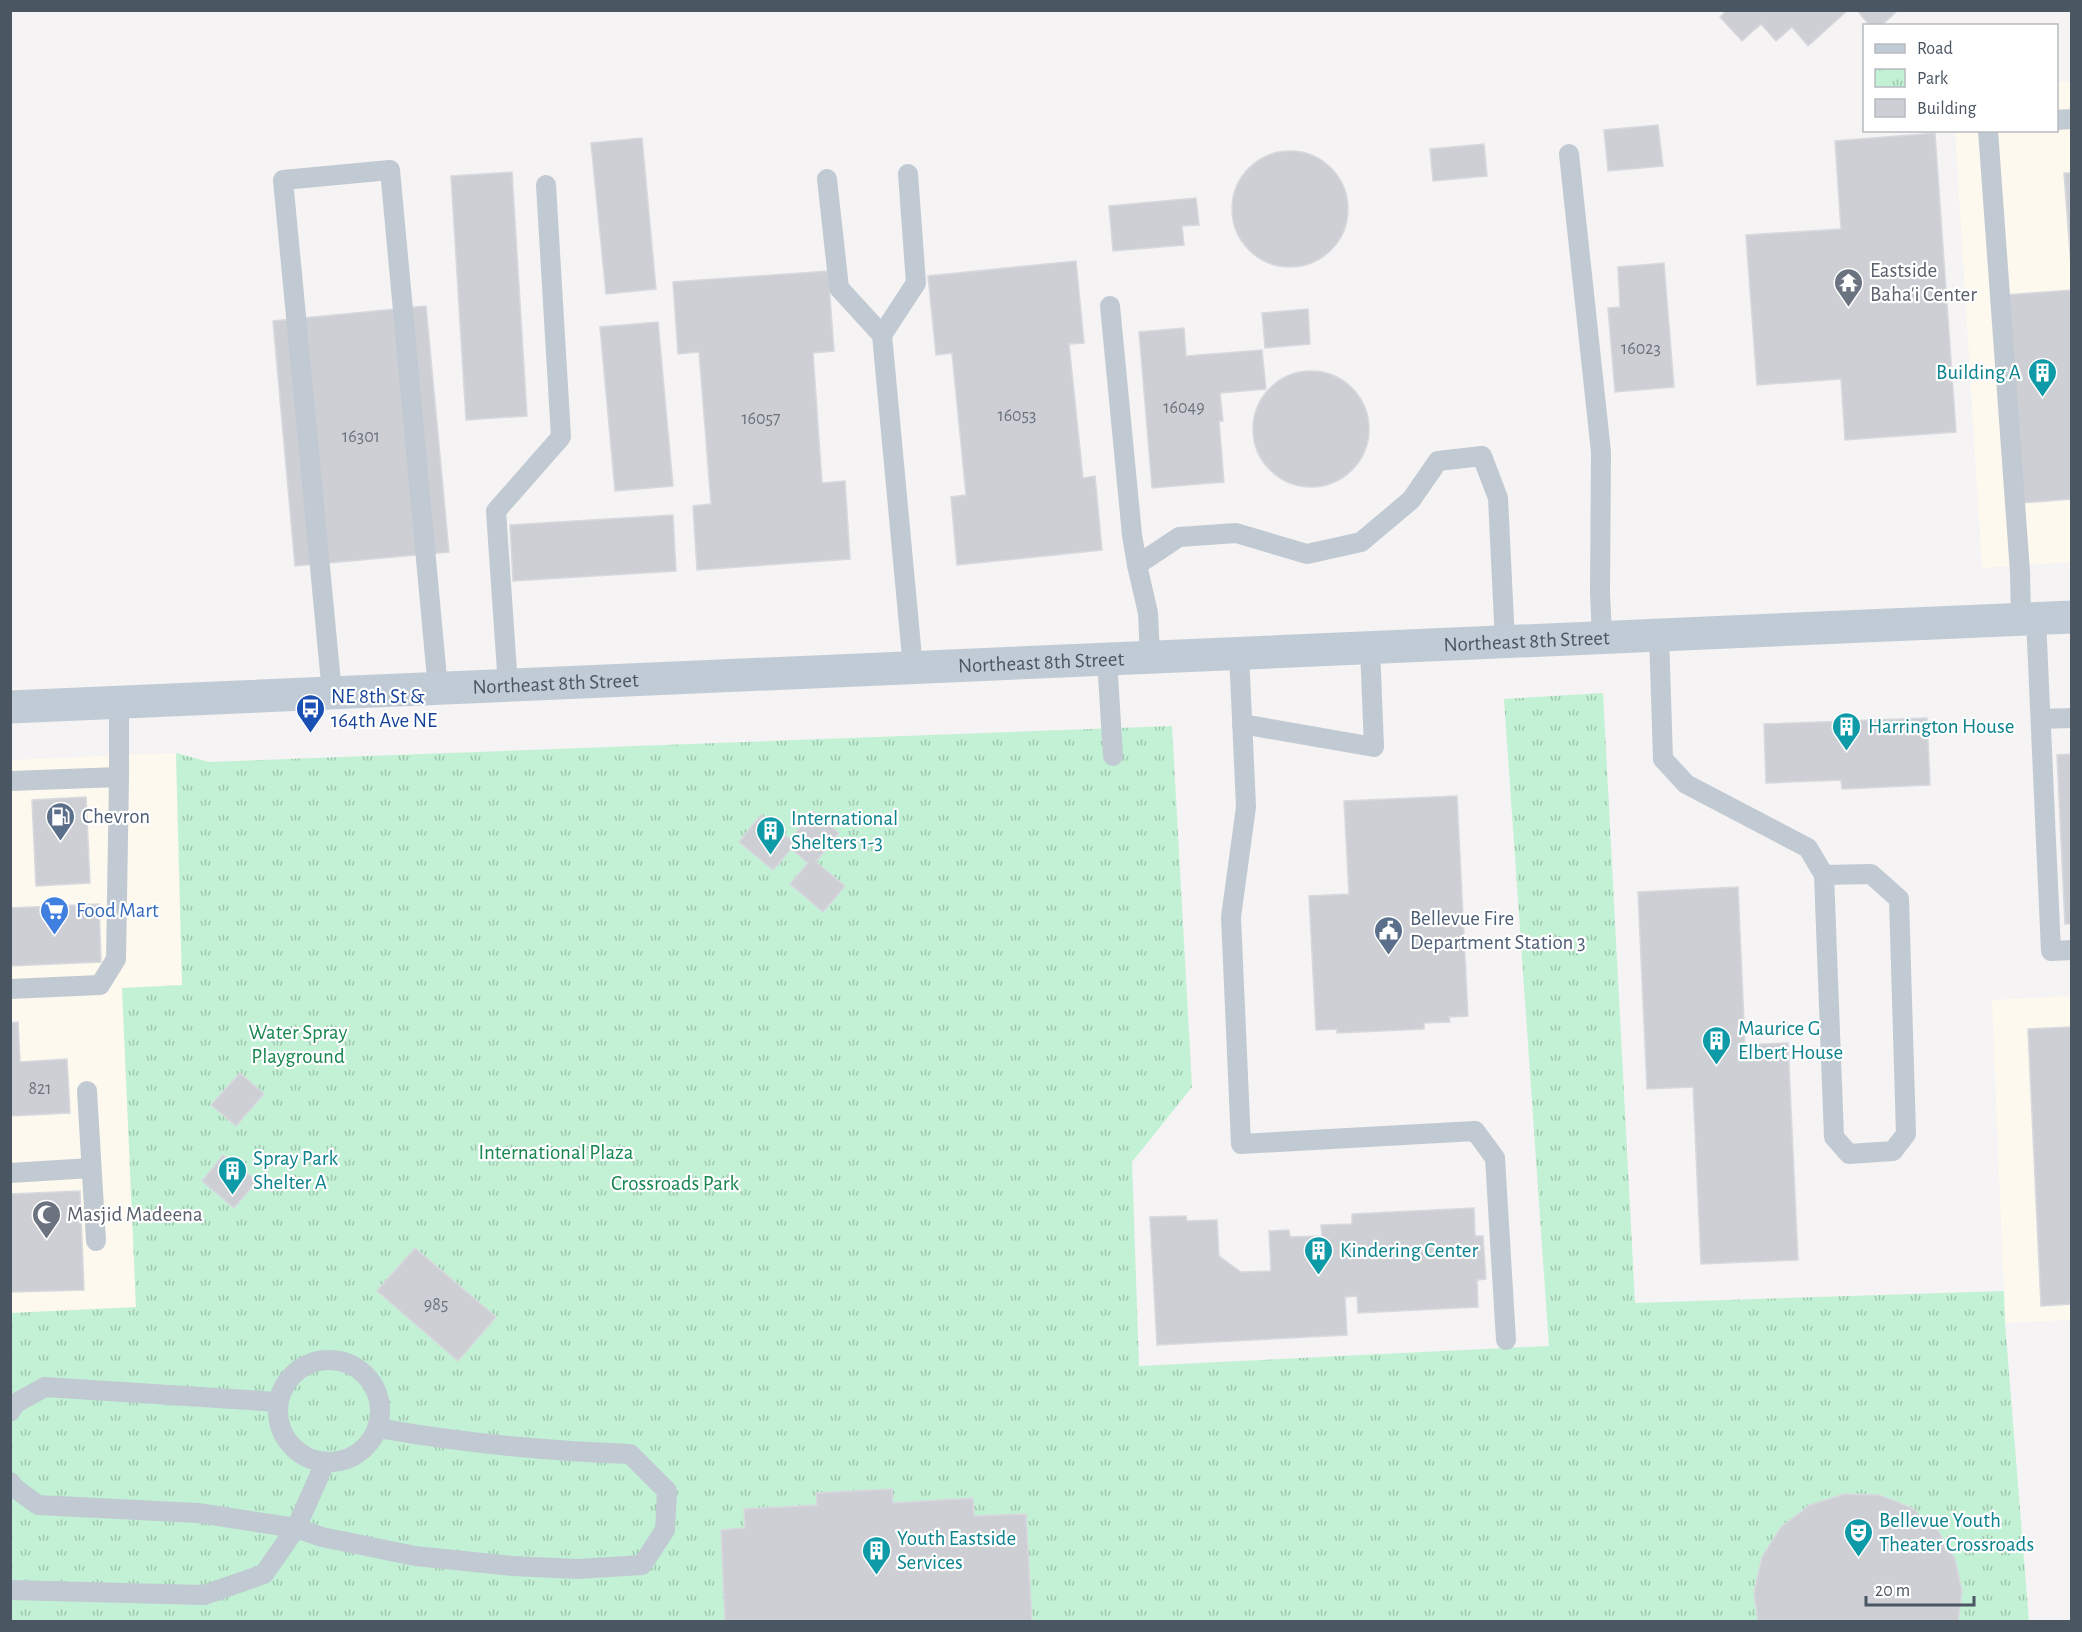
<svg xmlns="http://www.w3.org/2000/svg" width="2082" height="1632" viewBox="0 0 2082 1632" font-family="'Alegreya Sans',sans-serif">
<defs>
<pattern id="park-tufts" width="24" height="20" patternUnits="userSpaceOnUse" patternTransform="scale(1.5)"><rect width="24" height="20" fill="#c3f1d5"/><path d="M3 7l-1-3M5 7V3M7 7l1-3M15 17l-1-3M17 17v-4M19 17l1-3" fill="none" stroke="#a0c6b0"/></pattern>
</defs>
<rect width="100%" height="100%" fill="#f5f3f3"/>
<g fill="#fdf9ef">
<path d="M2071,81V562L1982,568L1955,131L2056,130L2057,82Z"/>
<path d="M176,753L182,985L122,988L136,1308L11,1313L10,760Z"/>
<path d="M2071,996V1320L2005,1323L1992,1000Z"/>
</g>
<path fill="url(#park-tufts)" d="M1603,693L1635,1303L2004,1291L2005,1323L2029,1621H11L10,1313L136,1307L122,988L182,985L176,753L209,762L1172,726L1192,1087L1132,1162L1139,1366L1549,1346L1504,699Z"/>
<g fill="#cdcfd5" stroke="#d7d9de" stroke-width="1.5">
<path d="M1727,10H1848L1808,46L1792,27L1776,41L1761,24L1742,41L1720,17Z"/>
<path d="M1857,10H1898L1881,26H1870Z"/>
<path d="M1658,125L1663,166L1608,171L1604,130Z"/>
<path d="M1935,133L1956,432L1845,440L1841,379L1757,385L1746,235L1841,229L1835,141Z"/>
<path d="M642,138L656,289L606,294L591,143Z"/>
<path d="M1484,144L1487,176L1433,181L1430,149Z"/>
<circle cx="1290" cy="209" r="58"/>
<path d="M512,172L527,416L466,420L451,176Z"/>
<path d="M2064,173H2072V265L2071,266Z"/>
<path d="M1196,198L1199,225L1182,226L1184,245L1113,251L1109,206Z"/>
<path d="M1076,261L1084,343L1069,344L1083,478L1095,476L1102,550L957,565L951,497L966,495L952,353L936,355L928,276Z"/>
<path d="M1664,263L1674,387L1615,392L1608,308L1620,307L1618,267Z"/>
<path d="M828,271L834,351L813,353L822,483L845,481L850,559L697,570L693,506L711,504L699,352L678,354L673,282Z"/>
<path d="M2072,290V499L2021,503L2005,295Z"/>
<path d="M426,306L449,552L295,566L273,321Z"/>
<path d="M1308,309L1310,344L1265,348L1262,313Z"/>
<path d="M658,322L673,486L615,491L600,327Z"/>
<path d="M1184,328L1186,356L1262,350L1266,389L1220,393L1223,421H1219L1224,482L1152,488L1139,332Z"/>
<circle cx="1311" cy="429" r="58"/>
<path d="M673,515L676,571L513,581L510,525Z"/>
<path d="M1927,718L1930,785L1842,789L1841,780L1766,783L1764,724Z"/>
<path d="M2072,754V924H2065L2057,755Z"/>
<path d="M1457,796L1468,1016L1449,1017L1450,1022L1424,1023V1029L1337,1033V1029L1316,1030L1309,896L1349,894L1344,801Z"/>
<path d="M86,797L90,883L36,886L32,800Z"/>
<path d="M813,811L839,833L816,862L845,886L823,912L790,884L808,863L791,849L773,870L739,842L761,815L790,839Z"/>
<path d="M1738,887L1745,1045L1788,1043L1798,1260L1701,1264L1693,1087L1647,1089L1638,892Z"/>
<path d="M99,904L101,962L10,966V908Z"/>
<path d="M18,1022L20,1062L67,1059L70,1113L10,1116V1023Z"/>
<path d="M2072,1027V1304L2041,1306L2028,1029Z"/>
<path d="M240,1073L264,1094L236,1126L211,1105Z"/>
<path d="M223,1155L257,1181L234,1208L202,1181Z"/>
<path d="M80,1191L84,1290L11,1292L10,1194Z"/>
<path d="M1474,1208L1475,1236H1483L1486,1279L1477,1280L1478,1307L1358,1313L1357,1296L1345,1297L1347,1335L1157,1345L1150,1217L1186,1216L1187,1221L1217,1220L1219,1256L1241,1272L1271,1271L1269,1231L1289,1230L1290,1237L1322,1236L1321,1225L1352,1224V1214Z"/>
<path d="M415,1248L496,1317L458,1361L377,1291Z"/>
<path d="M892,1489L893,1503L973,1498L974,1516L1026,1514L1032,1622H725L721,1530L745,1528L744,1509L817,1505L816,1493Z"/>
<path d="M1844,1494L1879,1495L1912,1508L1939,1532L1955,1559L1962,1591L1958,1622H1758L1754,1592L1762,1557L1781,1527L1810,1505Z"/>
</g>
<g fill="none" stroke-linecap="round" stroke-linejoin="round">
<g stroke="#c1cad2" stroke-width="20">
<path d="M2056,120L2072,119"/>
<path d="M1988,130L2020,572L2021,619"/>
<path d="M1569,154L1601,452L1600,592L1602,637"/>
<path d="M908,174L916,283L882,335L913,668"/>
<path d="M827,179L839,288L882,335"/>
<path d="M1110,306L1132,535L1137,565"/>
<path d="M2036,619L2051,951L2072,950"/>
<path d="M1659,635L1663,759L1686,784L1808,848L1824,875L1834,1137L1849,1154L1893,1151L1906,1134L1899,899L1871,874L1824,875"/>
<path d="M1239,653L1246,807L1231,917L1241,1144L1475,1131L1495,1158L1506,1340"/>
<path d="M1150,657L1148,613L1137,565L1179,537L1236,533L1307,554L1361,542L1411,500L1438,461L1482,456L1498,498L1505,642"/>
<path d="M1107,659L1113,756"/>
<path d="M508,686L496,511L561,437L546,185"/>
<path d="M332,693L283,180L390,170L438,689"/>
<path d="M2041,719L2072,718"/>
<path d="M1242,724L1374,747L1370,648"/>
<path d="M10,781L119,777"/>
<path d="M10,989L100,985L116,959L119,777V702"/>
<path d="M87,1091L96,1241"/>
<path d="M10,1173L91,1168"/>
<circle cx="329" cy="1411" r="51"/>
<path d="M10,1412L16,1403L45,1387L278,1402"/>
<path d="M10,1482L16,1489L38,1505L198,1513L296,1528L322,1537L415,1556L513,1566L577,1569L642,1565L665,1530L667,1491L630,1454C546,1451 462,1443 378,1428"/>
<path d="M10,1590L204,1595L264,1574L296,1528L325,1463"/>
</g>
<path stroke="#c1cbd6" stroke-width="33" id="s1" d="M10,707L2072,617"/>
</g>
<defs>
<symbol id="temple-pin" viewBox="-11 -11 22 30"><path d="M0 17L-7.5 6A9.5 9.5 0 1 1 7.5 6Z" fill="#6b7280" stroke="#fff"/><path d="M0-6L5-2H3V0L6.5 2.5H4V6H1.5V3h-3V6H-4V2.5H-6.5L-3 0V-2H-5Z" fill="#fff"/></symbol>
<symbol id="building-pin" viewBox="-11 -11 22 30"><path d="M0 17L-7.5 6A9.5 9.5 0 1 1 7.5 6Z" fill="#0f9aa8" stroke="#fff"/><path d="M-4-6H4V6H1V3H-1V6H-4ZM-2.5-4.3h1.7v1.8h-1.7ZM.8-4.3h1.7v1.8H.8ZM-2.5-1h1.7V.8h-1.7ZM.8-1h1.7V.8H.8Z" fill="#fff"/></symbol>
<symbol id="bus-pin" viewBox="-11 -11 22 30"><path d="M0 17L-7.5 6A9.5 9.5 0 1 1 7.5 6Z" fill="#1a4fb4" stroke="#fff"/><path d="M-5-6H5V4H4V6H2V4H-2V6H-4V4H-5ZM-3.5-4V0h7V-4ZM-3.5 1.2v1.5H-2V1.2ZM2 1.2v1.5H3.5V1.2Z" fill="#fff"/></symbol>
<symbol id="fuel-pin" viewBox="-11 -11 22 30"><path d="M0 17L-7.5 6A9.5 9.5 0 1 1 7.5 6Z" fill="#5c6f8a" stroke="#fff"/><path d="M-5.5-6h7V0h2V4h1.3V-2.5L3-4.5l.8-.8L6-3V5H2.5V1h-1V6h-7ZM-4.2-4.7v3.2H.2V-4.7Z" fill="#fff"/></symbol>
<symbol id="supermarket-pin" viewBox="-11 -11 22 30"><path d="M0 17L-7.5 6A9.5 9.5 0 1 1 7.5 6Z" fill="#3f7fe0" stroke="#fff"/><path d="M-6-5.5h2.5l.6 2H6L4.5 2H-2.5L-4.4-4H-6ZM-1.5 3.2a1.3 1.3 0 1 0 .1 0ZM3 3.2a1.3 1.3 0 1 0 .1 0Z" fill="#fff"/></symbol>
<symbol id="civic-pin" viewBox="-11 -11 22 30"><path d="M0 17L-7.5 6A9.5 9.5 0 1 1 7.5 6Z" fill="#5c6f8a" stroke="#fff"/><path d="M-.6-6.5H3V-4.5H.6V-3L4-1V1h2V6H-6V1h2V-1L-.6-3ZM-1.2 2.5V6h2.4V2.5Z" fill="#fff"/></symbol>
<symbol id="mosque-pin" viewBox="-11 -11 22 30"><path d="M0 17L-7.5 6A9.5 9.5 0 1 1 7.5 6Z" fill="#6b7280" stroke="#fff"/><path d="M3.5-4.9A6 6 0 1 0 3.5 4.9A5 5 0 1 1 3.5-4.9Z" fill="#fff"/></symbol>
<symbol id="theatre-pin" viewBox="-11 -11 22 30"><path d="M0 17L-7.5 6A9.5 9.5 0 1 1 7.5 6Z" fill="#0f9aa8" stroke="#fff"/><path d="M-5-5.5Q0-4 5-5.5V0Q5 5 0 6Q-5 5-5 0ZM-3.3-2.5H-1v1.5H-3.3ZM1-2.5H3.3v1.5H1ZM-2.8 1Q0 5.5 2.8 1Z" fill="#fff"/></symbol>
</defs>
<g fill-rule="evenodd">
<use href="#temple-pin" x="1832" y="266" width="33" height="45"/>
<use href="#building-pin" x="2026" y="356" width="33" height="45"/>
<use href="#bus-pin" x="294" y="692" width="33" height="45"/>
<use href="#building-pin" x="1830" y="710" width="33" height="45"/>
<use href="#fuel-pin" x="44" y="800" width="33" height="45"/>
<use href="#building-pin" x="754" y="814" width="33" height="45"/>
<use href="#supermarket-pin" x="38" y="894" width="33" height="45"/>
<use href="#civic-pin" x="1372" y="914" width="33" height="45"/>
<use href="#building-pin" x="1700" y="1024" width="33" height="45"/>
<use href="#building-pin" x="216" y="1154" width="33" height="45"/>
<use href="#mosque-pin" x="30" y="1198" width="33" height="45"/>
<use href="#building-pin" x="1302" y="1234" width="33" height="45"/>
<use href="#theatre-pin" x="1842" y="1516" width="33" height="45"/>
<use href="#building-pin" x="860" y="1534" width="33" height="45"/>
</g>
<g text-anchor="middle" stroke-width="4.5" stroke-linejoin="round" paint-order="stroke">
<g font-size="18" fill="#6b747e">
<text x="1641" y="354">16023</text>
<text x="1184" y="413">16049</text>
<text x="1017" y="421">16053</text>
<text x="761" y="424">16057</text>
<text x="361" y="442">16301</text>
<text x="40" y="1094">821</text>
<text x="436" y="1310">985</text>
</g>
<g font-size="21" fill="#5b616d" stroke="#fff" text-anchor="start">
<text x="1870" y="277">Eastside<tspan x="1870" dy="24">Baha'i Center</tspan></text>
<text x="67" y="1221">Masjid Madeena</text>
</g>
<g font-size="21" fill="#0d838f" stroke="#fff" text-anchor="start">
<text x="2021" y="379" text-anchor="end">Building A</text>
<text x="1868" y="733">Harrington House</text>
<text x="791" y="825">International<tspan x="791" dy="24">Shelters 1-3</tspan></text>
<text x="1738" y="1035">Maurice G<tspan x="1738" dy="24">Elbert House</tspan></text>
<text x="253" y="1165">Spray Park<tspan x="253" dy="24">Shelter A</tspan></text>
<text x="1340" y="1257">Kindering Center</text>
<text x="1879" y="1527">Bellevue Youth<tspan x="1879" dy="24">Theater Crossroads</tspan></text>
<text x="897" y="1545">Youth Eastside<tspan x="897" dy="24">Services</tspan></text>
</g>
<g font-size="21" fill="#4a5661" stroke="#fff">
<text dy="7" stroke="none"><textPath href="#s1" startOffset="1518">Northeast 8th Street</textPath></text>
<text dy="7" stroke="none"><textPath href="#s1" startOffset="1032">Northeast 8th Street</textPath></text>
<text dy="7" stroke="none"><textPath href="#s1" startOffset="546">Northeast 8th Street</textPath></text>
</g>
<g font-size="21" fill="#164399" stroke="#fff" text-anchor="start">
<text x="331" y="703">NE 8th St &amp;<tspan x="331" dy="24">164th Ave NE</tspan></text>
</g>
<g font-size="21" fill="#4e5e75" stroke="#fff" text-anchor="start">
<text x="82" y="823">Chevron</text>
<text x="1410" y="925">Bellevue Fire<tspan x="1410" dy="24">Department Station 3</tspan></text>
</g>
<g font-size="21" fill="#366cbe" stroke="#fff" text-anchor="start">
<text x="76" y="917">Food Mart</text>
</g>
<g font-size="21" fill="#17864f" stroke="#fff">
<text x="298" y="1039">Water Spray<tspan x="298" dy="24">Playground</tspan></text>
<text x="556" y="1159">International Plaza</text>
<text x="675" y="1190">Crossroads Park</text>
</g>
</g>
<rect width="2082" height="1632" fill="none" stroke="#4a5661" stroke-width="24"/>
<rect x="1863" y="24" width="195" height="108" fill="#ffffff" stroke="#b7bbc0" stroke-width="1.5"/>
<rect x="1875" y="44" width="30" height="9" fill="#c1cbd6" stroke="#b7bbc0" stroke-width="1.5"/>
<text x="1917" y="54" font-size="18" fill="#4a5661">Road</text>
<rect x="1875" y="69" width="30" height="18" fill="url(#park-tufts)" stroke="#b7bbc0" stroke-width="1.5"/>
<text x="1917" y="84" font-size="18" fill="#4a5661">Park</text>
<rect x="1875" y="99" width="30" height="18" fill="#cdcfd5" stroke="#b7bbc0" stroke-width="1.5"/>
<text x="1917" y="114" font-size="18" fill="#4a5661">Building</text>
<path d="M1866 1596v9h108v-9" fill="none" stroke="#4a5661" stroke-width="3"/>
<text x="1875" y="1596" font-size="18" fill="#4a5661" stroke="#ffffff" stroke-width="4.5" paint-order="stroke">20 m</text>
</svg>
